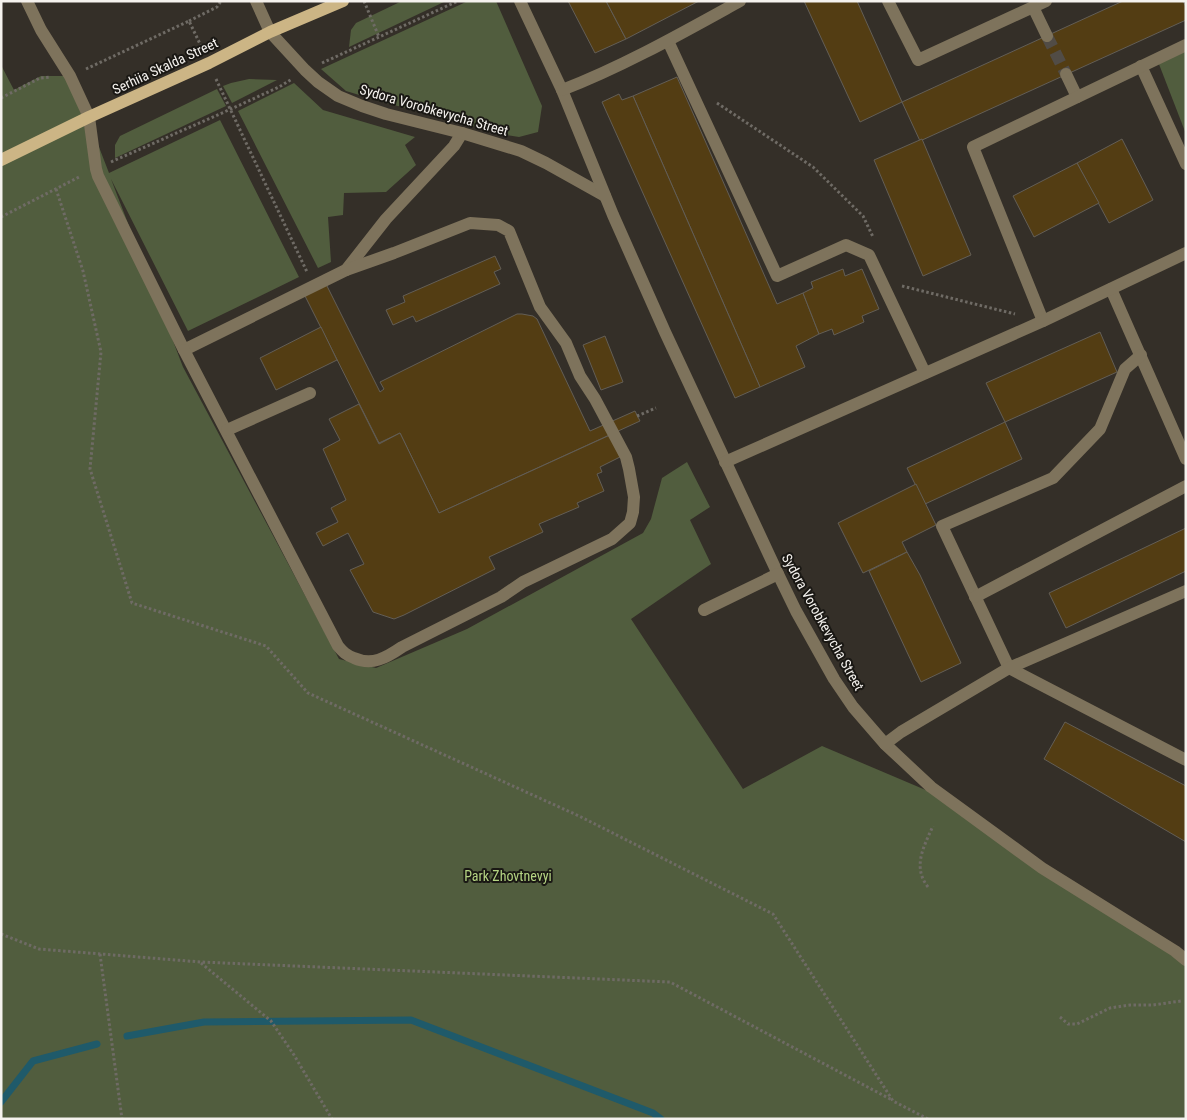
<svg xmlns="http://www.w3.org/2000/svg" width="1187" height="1120" viewBox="0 0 1187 1120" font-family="'Roboto Condensed',sans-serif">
<rect width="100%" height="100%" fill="#342f28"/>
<g fill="#515d3e">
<path d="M402,1H446L349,47L351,30L356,23Z"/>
<path d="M468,1H496L542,106L538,132L519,137L499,134L446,118L386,103L346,91L321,69Z"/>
<path d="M1186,45V134L1157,59Z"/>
<path d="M1,65L14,90L41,76H67L87,116L109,173L220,120L299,277L188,331L111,179L183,367L339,659L376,668L467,629L643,533L651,519L662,478L687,462L710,507L690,520L711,564L631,619L743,789L822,746L928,791L1186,965V1119H1Z"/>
<path d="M249,79L277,80L232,103L223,86L231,83Z"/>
<path d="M294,83L323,110L415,137L405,145L416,165L386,192L344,193L343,215L328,217L331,262L318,268L238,111Z"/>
<path d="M217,89L226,106L115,158V145L120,136Z"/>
</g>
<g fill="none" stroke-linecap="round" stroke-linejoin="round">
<g stroke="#1f5a6a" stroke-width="7">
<path d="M127,1036L204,1022L411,1020L653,1113L661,1119"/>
<path d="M1,1102L33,1061L97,1044"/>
</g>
</g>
<g fill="#533d13" stroke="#635e56">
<path d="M568,1H606L626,39L595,53Z"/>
<path d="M606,1H699L626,39Z"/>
<path d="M804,1H857L902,102L860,122Z"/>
<path d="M1123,1H1183L1186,7V20L920,141L902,102Z"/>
<path d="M677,77L777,304L803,293L819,334L796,346L805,367L760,387L633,96Z"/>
<path d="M619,94L622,100L633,96L760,387L735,398L602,102Z"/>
<path d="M922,139L971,255L923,276L874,160Z"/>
<path d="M1122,139L1153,200L1109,223L1077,163Z"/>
<path d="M1077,163L1099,203L1034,237L1013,196Z"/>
<path d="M495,256L501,269L494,272L500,284L416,322L413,316L393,325L386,310L405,302L403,296Z"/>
<path d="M843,269L845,276L862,269L879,309L862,316L864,322L834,335L832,329L819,334L803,293L813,288L811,282Z"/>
<path d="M326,284L380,392L384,389L380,382L517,314H522L533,316L537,319L590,431L635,411L640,421L439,513L400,433L379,443L304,294Z"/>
<path d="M321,327L337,360L276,390L260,358Z"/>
<path d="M1100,332L1117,372L1005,422L986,383Z"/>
<path d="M605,336L623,382L601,390L583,345Z"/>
<path d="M359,404L379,444L400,433L439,513L610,435L620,457L600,467L602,472L597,474L604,491L577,503L579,507L539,524L543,532L489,557L495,569L404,615L394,619L373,612L350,570L364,564L348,533L323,546L316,533L338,522L331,508L346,500L323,449L340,440L329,419Z"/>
<path d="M1005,422L1022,459L925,504L907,468Z"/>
<path d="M916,484L936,525L902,542L907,552L863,573L838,523Z"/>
<path d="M1186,528V571L1066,628L1049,593Z"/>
<path d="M907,552L920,575L961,663L921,682L869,571Z"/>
<path d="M1065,722L1186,786V842L1044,759Z"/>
</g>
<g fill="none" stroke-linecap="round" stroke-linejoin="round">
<path stroke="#514c46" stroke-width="12" stroke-dasharray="12 6" stroke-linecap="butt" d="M1047,36L1066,74"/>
<g stroke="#6f6b65" stroke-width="3" stroke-dasharray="2.5 2.5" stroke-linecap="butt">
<path d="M364,1L379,37"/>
<path d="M189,21L217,7L221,1"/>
<path d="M322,63L458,1"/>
<path d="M86,69L189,21L202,48"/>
<path d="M216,79L307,272"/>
<path d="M1,98L40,78L51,77"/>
<path d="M717,103L813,167L863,216L873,237"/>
<path d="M111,162L231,109L279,87L292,79"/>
<path d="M56,189L83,271L101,352L90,469L132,603L266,646L308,693L579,816L773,914L893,1101L928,1119"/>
<path d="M1,217L81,176"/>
<path d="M902,286L1015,314"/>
<path d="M637,416L656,408"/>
<path d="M928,887C912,867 924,846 933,826"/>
<path d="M1,934L39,949L201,962L670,982L892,1100"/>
<path d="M100,954L122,1119"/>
<path d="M201,963L271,1021L294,1055L332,1119"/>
<path d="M1060,1017L1068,1024H1077L1110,1008L1130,1005H1153L1181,1001"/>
</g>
<g stroke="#7e735c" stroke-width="12">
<path d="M27,1L41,30L70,76L89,117L96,169L98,176L184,350L346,270L386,219L454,146L462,133"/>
<path d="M256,1L270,32L305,70L318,82L338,96L362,106L386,114L462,133L521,151L546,163L605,196"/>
<path d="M520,1L562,90L613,215L665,332L778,574L796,611L834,679L853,707L885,744L931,787L1042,868L1175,951L1186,960"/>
<path d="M888,1L918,60L1046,1"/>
<path d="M1033,7L1047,36"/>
<path d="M668,41L777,276L846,245L869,255L925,373"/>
<path d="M1141,66L1186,164"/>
<path d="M1066,74L1077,97"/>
<path d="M562,90C624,66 682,33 740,1"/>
<path d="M1111,289L1186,459"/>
<path d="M1043,321L973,147L1186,45"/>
<path d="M184,350L338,646C343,652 346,655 354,658C372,666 386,658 402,647L501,597L523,582L612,539L630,523L633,512L634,497L629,469L626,457L595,399L580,376L566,343L540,307L509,231L498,225L470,223L394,253L346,270"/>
<path d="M1141,355L1125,369L1100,429L1053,478L942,526L1009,668L1186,760"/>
<path d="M227,430L310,393"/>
<path d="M725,462L1043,321L1186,253"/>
<path d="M975,597L1186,486"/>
<path d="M704,610L778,574"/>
<path d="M885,744L901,732L1009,668L1186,591"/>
</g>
<path stroke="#ccb585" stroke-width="12" d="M1,160L89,117L209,63L270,32L343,1"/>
</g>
<g text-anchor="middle" stroke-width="4" stroke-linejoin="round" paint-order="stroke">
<g font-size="14" fill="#f5f2ee" stroke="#1a1814">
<text transform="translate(165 66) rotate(-25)" y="5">Serhiia Skalda Street</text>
<text transform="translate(434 110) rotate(16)" y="5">Sydora Vorobkevycha Street</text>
<text transform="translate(823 622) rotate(61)" y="5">Sydora Vorobkevycha Street</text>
</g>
<g font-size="14" fill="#b5d483" stroke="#1a1814">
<text x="508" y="881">Park Zhovtnevyi</text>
</g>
</g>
<rect width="1187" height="1120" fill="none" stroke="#f5f2ee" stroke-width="5"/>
</svg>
